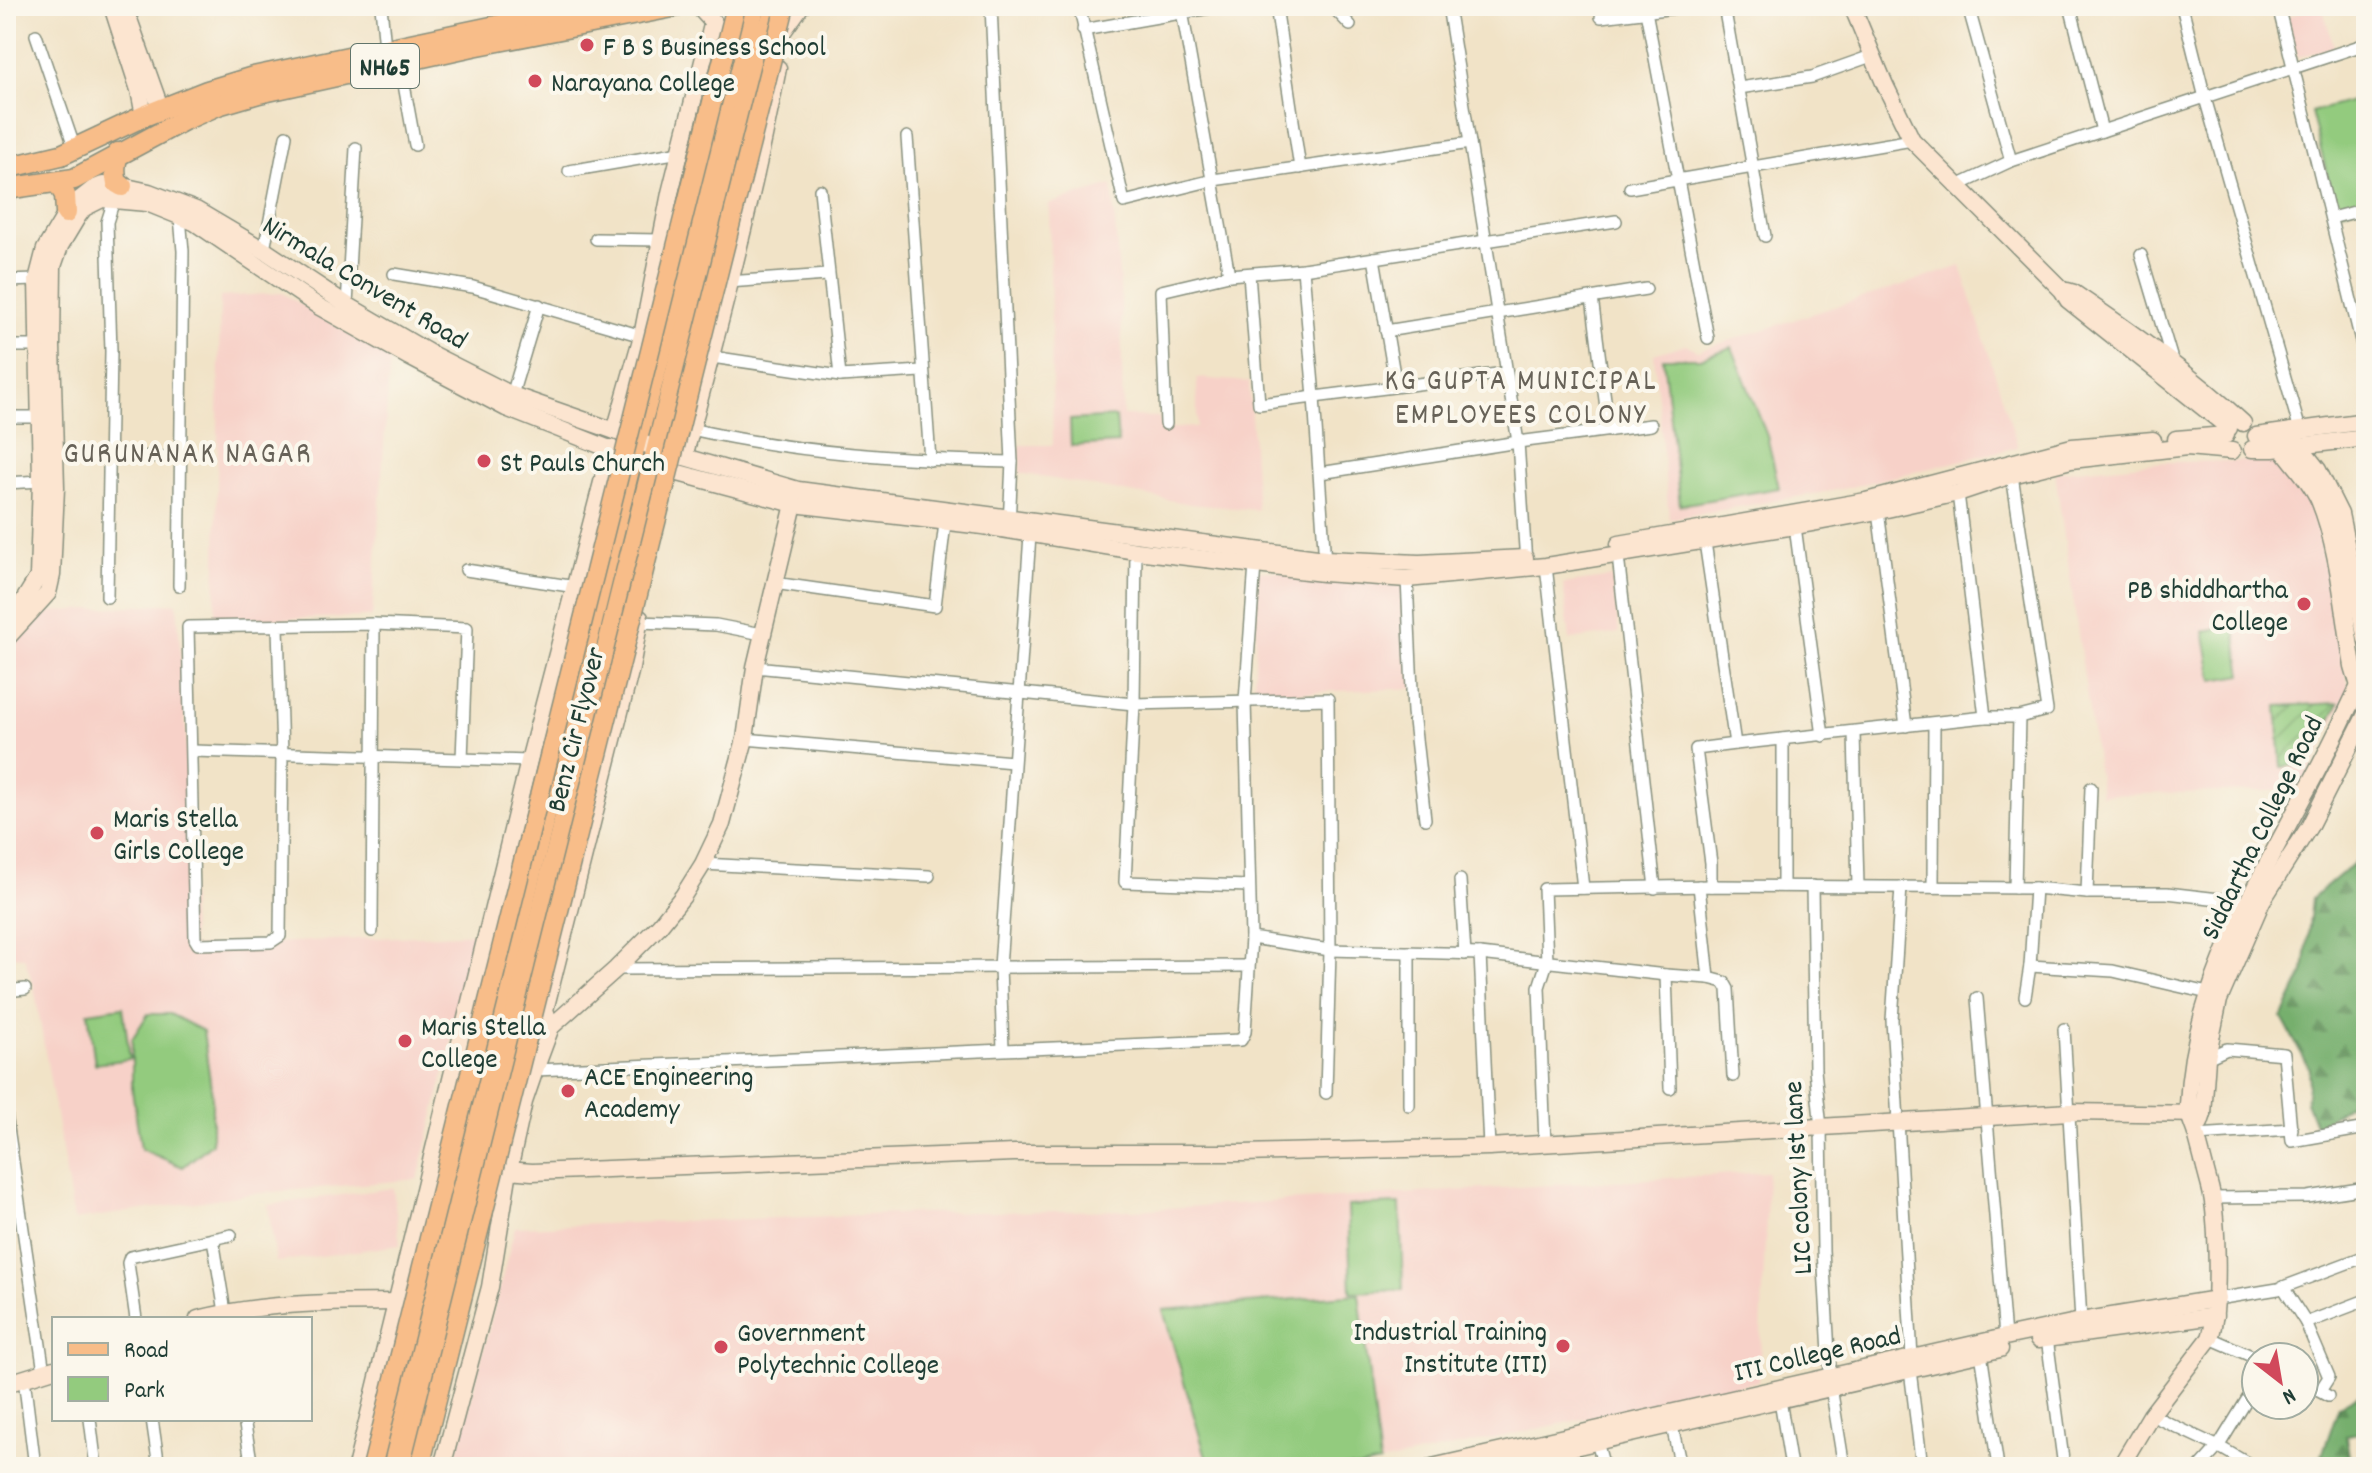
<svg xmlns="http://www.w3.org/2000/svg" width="2372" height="1473" viewBox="0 0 2372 1473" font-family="Dekko,sans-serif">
<defs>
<pattern id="forest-firs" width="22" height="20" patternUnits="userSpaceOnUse" patternTransform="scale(2)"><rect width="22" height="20" fill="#76af6d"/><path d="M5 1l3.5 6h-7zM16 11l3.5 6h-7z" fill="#60905a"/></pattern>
<pattern id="garden-furrows" width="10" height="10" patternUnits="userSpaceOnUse" patternTransform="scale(2)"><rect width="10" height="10" fill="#93cb7e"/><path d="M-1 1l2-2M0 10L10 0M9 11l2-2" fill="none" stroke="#77a668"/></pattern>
</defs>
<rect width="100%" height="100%" fill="#fbf7ec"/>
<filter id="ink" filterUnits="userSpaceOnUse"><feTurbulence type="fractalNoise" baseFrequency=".0125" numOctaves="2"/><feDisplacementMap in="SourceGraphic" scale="16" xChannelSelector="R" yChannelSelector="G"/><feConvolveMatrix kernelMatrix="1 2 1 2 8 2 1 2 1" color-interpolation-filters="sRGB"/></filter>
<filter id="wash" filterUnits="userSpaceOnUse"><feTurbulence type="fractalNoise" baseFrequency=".006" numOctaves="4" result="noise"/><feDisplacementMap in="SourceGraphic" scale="32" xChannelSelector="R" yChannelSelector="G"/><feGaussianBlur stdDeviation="1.8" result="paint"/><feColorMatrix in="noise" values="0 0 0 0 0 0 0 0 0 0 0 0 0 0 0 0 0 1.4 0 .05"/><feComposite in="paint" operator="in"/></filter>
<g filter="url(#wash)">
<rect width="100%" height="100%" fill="#f1e3c7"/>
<g fill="#f7d1c8">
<path d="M2322,6L2334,47L2298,57L2286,17Z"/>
<path d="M1112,185L1121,300L1123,416L1159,417L1162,429L1197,427V378L1249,382L1257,510L1191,504L1020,473V445H1053L1049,204Z"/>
<path d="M1961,266L2018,447L1842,489L1669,519L1654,354L1686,344L1697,351Z"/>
<path d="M282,293L390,358L372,617L215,620L220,297Z"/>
<path d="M2264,461L2283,464L2300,480L2311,500L2349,689L2301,790L2101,795L2055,472L2167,462Z"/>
<path d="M1258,570L1411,587L1420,688L1254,694Z"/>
<path d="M1612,577L1619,633L1570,640L1563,584Z"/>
<path d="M177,603L186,733L192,947L479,933L418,1179L250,1194L74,1220L34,986L24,957L6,956V646L47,612Z"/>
<path d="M1768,1172L1759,1381L1361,1467H454L515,1227L923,1213L1135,1210Z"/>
<path d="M393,1188L400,1245L276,1262L268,1205Z"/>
</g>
<g fill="#93cb7e" stroke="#598459" stroke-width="2">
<path d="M2366,97V205L2337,213L2311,112Z"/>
<path d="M1732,347L1767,436L1779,488L1680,505L1663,358H1701Z"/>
<path d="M1116,417L1118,443L1071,446L1070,420Z"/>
<path d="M2234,625L2242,675L2213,680L2204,631Z"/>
<path d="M123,1007L130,1059L95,1064L88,1012Z"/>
<path d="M148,1014H170L203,1031L212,1095V1143L183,1167L141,1149L132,1090V1039Z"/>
<path d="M1400,1204L1403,1290L1351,1292L1348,1206Z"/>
<path d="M1359,1294L1380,1463L1361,1467H1209L1163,1310Z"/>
</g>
<g fill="url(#forest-firs)" stroke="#4a7650" stroke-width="2">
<path d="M2366,853V1092L2316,1127L2306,1102L2310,1069L2282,1018L2304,972L2312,899Z"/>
<path d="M2366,1391V1432L2346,1435L2349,1457L2366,1462V1467H2318L2339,1406Z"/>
</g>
<path fill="url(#garden-furrows)" stroke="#598459" stroke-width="2" d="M2339,703L2313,755L2306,764L2281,767L2277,706Z"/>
</g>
<g filter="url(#ink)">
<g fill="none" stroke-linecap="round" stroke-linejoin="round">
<defs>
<g id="street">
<path d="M381,6L385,48"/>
<path d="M991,6L1012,462L1009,525"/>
<path d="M1079,6L1124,202L1213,180L1470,143"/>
<path d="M1276,6L1300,168"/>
<path d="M1332,6L1350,25"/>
<path d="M1448,6L1518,442L1526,563"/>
<path d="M1724,6L1765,236"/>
<path d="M1968,6L2011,161"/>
<path d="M2070,6L2102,131"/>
<path d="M2182,6L2205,98L2300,430"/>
<path d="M2278,6L2366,361"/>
<path d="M1182,11L1229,275"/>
<path d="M1646,11L1708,338"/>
<path d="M1601,17L1691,6"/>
<path d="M1083,30L1221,6"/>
<path d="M36,35L75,149"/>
<path d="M403,79L415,145"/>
<path d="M1739,88L1812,77L1874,55"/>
<path d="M907,137L930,460"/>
<path d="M569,171L680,152"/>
<path d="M1957,186L2011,161L2366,44"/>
<path d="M1630,188L1912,140"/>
<path d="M820,190L840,376"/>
<path d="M2331,218L2366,209"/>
<path d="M596,239L661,240"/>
<path d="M264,250L286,136"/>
<path d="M2141,255L2173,363"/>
<path d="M1374,258L1396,386"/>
<path d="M1303,269L1314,397L1325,563"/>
<path d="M394,274L473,287L642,336"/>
<path d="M1249,274L1259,404L1505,373"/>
<path d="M6,281L37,280"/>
<path d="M728,282L827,275"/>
<path d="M1592,298L1609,431"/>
<path d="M347,305L356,148"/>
<path d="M1386,331L1646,289"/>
<path d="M6,346H40"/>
<path d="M712,357L840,376L922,371"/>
<path d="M512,395L539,305"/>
<path d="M6,417H39"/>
<path d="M1166,424L1161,291L1229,275L1303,269L1616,221"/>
<path d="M691,429C796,453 905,460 1012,462"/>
<path d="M110,456L180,457"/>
<path d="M1320,473L1518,442L1651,425"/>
<path d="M6,483L41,481"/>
<path d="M1958,493L1985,717"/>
<path d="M1878,511L1906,726"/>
<path d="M1794,519L1823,736"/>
<path d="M1705,542L1735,744L1985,717H2019L2047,710L2012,475"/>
<path d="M1136,551L1134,704L1125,882L1249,886"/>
<path d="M1618,556L1655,888"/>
<path d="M1546,566L1583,888"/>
<path d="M466,570L576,587"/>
<path d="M1407,579L1413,712L1425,819"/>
<path d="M774,583L935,606L945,523"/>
<path d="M179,586L183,251L180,217"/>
<path d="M107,597L111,351L107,222L114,200"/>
<path d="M639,622L716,625L762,634"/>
<path d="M278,627L282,755L280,936L271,942L198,944L195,939L188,627L374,624L467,628L462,759"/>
<path d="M755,667L1134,704L1328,699L1330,950L1326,1093"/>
<path d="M1854,733L1858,886"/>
<path d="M745,739L1013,762"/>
<path d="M1783,739V886"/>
<path d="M193,751L529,761"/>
<path d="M703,864L929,876"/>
<path d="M1460,880L1465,954"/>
<path d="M1699,886L1709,978"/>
<path d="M1711,886V863L1696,749L1735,744"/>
<path d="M1812,886L1815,1070L1821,1128L1823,1250L1831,1387L1844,1467"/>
<path d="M1901,887L1892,1020L1912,1357"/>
<path d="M1933,887L1934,723"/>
<path d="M2015,888L2019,717"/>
<path d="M2087,893L2091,788"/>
<path d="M372,931L374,624"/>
<path d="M1251,938L1330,950L1480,954L1666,975L1709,978L1724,982L1728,989L1733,1076"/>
<path d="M1480,954L1489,1147"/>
<path d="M2030,966L2113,971L2208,993"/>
<path d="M616,969L1248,966"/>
<path d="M1666,975L1670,1088"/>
<path d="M6,991L25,989"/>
<path d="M2025,997L2030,966L2035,888"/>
<path d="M1977,998L2005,1337"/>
<path d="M2064,1029L2081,1321"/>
<path d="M1003,1049L1000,967L1030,535"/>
<path d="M2207,1058L2227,1049L2284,1054L2292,1141L2366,1128"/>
<path d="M535,1070L1241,1040L1245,1032L1251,938L1245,701L1255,565"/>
<path d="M1409,1105V952"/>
<path d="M6,1114L44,1372"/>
<path d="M2196,1135L2292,1129"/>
<path d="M1545,1144L1539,987L1547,962L1544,889L1711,886L2035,888L2087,893H2167L2245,902"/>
<path d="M2213,1198L2308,1197L2366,1188"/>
<path d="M213,1239L226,1318"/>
<path d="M2283,1287L2306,1323L2366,1300"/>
<path d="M2217,1299L2278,1289L2366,1256"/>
<path d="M136,1319L128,1263L130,1257L231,1235"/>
<path d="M2306,1323L2329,1377L2320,1391"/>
<path d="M2047,1338L2064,1467"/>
<path d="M2210,1338L2256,1358"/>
<path d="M1981,1353L1998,1467"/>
<path d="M1910,1370L1922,1467"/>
<path d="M24,1378L35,1467"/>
<path d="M2304,1383L2328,1396"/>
<path d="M1780,1400L1791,1467"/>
<path d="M2151,1415L2223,1449L2254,1467"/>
<path d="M90,1419L96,1467"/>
<path d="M152,1419L159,1467"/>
<path d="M244,1419L252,1467"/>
<path d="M1672,1426L1681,1467"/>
<path d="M1597,1442L1604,1467"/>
<path d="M2200,1467L2218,1447L2256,1385"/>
</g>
<g id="secondary">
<path d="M112,6L139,90L144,116"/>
<path d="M698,6L719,29"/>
<path d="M1852,6L1885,85L1912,140L2062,290L2068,300L2229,428"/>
<path d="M126,11L161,110"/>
<path d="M779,37L801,6"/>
<path d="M2067,291L2074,293C2133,333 2190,374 2243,423"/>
<path d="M615,431L642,336L670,193L713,21"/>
<path d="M2291,431L2299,446L2318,470L2340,514L2366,639"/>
<path d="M2273,434C2286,458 2308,475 2319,500C2339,548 2344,615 2353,666L2359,686L2366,693"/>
<path d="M2256,436L2366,421"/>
<path d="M2176,439L2226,435"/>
<path d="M2252,449H2273L2366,438"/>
<path d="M684,457C719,328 753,199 778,68"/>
<path d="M656,467L794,504L983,526L1136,551L1323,573L1407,579L1546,566L1795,526L1878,511L1958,493L2012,475L2071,460L2187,447L2232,451"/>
<path d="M1619,544L1866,501L2072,447L2153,440"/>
<path d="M6,620L19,608L38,577L41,481L37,280L45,249L70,207L93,189L103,185L122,186L149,192L196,210L267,252L347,305L431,354L512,395L615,431L657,449L798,490L1325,559L1419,563L1525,558"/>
<path d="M6,639L48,593L52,575L56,488L52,346L53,266L60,246L78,216L84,208L102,199L147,203L194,222L318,306L409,357L506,408L635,459"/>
<path d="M551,1027L545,1010L631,668L640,618"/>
<path d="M2200,1123L2203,1114L2207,1058L2219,1000L2262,901L2309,827L2366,714"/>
<path d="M483,1168L532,1172L1014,1153H1243L1489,1147L2070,1112L2203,1114"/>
<path d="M198,1319C264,1302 340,1302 407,1302"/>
<path d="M2038,1340L2215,1316"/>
<path d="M6,1384L54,1369"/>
<path d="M356,1467L529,761L611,448"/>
<path d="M442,1467L490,1287L509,1170L524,1102L535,1070L551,1027L616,969L659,926L683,896L703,864L722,824L745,739L755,667L794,504"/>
<path d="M1432,1467L2005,1337L2081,1321L2217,1299"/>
<path d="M1487,1467L2000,1349"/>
<path d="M2120,1467L2151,1415L2210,1338C2220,1309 2218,1217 2210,1187C2205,1169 2201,1152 2196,1134C2193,1124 2188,1116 2188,1105C2192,992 2252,893 2304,795C2324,760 2341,723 2359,686"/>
</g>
<g id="primary">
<path d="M387,1467L637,441C679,297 713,150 756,6"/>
<path d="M402,1467L722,183L758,51L776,6"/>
</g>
<g id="highway">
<path d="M118,153C115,165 114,172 117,183L122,186"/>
<path d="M6,168L61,155L144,116L207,91L253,77L592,6"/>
<path d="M57,182L65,195L66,213"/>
<path d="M6,189L74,179L184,120L218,105L259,93L473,46L678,6"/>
</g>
</defs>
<use href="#street" stroke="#88907e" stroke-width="14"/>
<use href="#secondary" stroke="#88907e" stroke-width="19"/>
<use href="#primary" stroke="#88907e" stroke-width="21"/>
<use href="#highway" stroke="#88907e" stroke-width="23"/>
<use href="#street" stroke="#fff" stroke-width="11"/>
<use href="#secondary" stroke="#fce5d0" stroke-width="16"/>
<use href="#primary" stroke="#f8bd89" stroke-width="18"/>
<use href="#highway" stroke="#f8bd89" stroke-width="20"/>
<defs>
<g id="primary-bridge">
<path d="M372,1467L736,6"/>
<path d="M420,1467L785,6"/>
</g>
</defs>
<use href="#primary-bridge" stroke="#88907e" stroke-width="21" stroke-linecap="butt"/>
<use href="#primary-bridge" stroke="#f8bd89" stroke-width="18"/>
</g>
</g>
<g fill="#d1495b" stroke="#fbf7ec" stroke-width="3">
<circle cx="587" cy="45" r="8"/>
<circle cx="535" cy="81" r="8"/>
<circle cx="484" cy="461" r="8"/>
<circle cx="2304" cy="604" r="8"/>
<circle cx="97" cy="833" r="8"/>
<circle cx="405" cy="1041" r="8"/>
<circle cx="568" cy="1091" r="8"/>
<circle cx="1563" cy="1346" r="8"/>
<circle cx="721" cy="1347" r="8"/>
</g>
<g text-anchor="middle" stroke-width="8" stroke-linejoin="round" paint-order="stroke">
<rect fill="#fbf7ec" stroke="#61756b" stroke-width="2" x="351" y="44" width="68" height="44" rx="6"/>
<g font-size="26" font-weight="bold" fill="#1f3d34">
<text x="385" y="75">NH65</text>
</g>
<g font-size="28" fill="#1f3d34" stroke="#fbf7ec" text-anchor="start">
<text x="603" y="55">F B S Business School</text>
<text x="551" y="91">Narayana College</text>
<text x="500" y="471">St Pauls Church</text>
<text x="2288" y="598" text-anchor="end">PB shiddhartha<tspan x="2288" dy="32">College</tspan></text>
<text x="113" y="827">Maris Stella<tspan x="113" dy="32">Girls College</tspan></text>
<text x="421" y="1035">Maris Stella<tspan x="421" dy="32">College</tspan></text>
<text x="584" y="1085">ACE Engineering<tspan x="584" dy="32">Academy</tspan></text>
<text x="1547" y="1340" text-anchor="end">Industrial Training<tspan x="1547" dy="32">Institute (ITI)</tspan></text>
<text x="737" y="1341">Government<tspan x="737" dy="32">Polytechnic College</tspan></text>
</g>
<g font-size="28" fill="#1f3d34" stroke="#fbf7ec">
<text transform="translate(366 281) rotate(31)" y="10">Nirmala Convent Road</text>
<text transform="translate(574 729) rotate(-76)" y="10">Benz Cir Flyover</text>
<text transform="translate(2260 827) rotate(-64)" y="10">Siddartha College Road</text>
<text transform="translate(1796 1178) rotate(-93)" y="10">LIC colony 1st lane</text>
<text transform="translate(1817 1352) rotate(-13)" y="10">ITI College Road</text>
</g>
<g font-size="30" letter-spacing="2" fill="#676258" stroke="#fbf7ec">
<text x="1521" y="389">KG GUPTA MUNICIPAL<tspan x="1521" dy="34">EMPLOYEES COLONY</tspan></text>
<text x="188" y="462">GURUNANAK NAGAR</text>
</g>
</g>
<rect width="2372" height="1473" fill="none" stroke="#fbf7ec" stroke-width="32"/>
<rect x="52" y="1317" width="260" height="104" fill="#fbf7ec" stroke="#a3ada2" stroke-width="2"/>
<rect x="68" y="1343" width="40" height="12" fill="#f8bd89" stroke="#a3ada2" stroke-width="2"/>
<text x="124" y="1357" font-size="24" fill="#1f3d34">Road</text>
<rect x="68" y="1377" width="40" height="24" fill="#93cb7e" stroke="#a3ada2" stroke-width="2"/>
<text x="124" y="1397" font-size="24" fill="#1f3d34">Park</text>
<g transform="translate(2280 1381) rotate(149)"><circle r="38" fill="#fbf7ec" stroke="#a3ada2" stroke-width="2"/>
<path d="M0-6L14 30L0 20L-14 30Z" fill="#d1495b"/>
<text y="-12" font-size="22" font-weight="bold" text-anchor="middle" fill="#1f3d34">N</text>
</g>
</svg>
